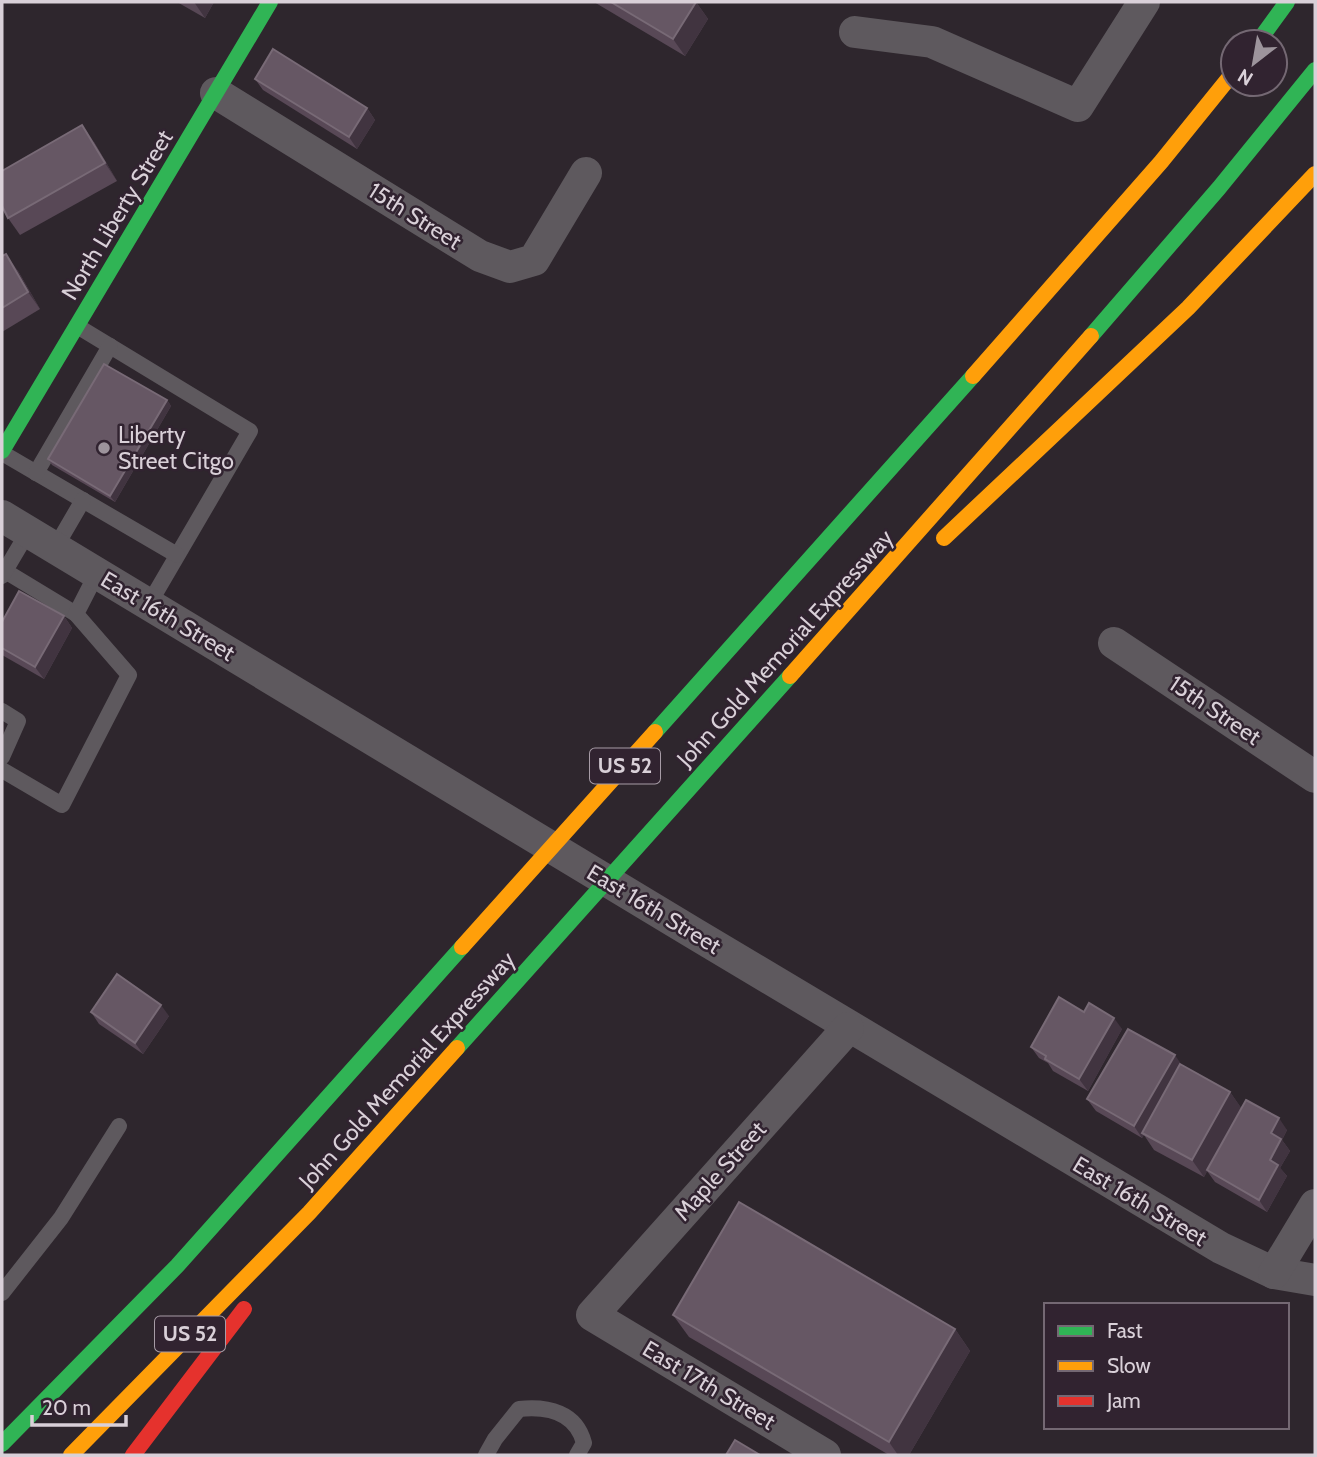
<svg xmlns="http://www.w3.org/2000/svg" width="1317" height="1457" viewBox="0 0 1317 1457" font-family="Cabin,sans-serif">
<rect width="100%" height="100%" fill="#2e262d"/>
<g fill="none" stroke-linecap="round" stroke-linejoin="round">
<g stroke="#5e595e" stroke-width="16">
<path d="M77,326L250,431L149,604"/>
<path d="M2,453L177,555"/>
<path d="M36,473L110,346"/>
<path d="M55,548L83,500"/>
<path d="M5,571L76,614"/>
<path d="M2,576L28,532"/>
<path d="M2,711L18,721L2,757"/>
<path d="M2,770L62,805L129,675L76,614L97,573"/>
<path d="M2,1293L61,1218L119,1126"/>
<path d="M486,1455L495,1439L519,1409C548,1406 576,1412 584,1443L577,1455"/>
</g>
<g stroke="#5e595e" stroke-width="32">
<path d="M855,32L932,42L1078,106L1144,2"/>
<path d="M216,93L480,256L510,267L534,260L586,173"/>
<path d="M2,516C408,760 813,1007 1221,1248L1274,1273L1315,1280"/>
<path d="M1114,643L1315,777"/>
<path d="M1274,1273L1315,1205"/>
<path d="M825,1455L592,1315L848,1028"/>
</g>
<g stroke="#30b455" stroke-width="16">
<path d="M1258,42L1287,2"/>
<path d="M1091,336L1219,188L1315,70"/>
<path d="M2,451L270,2"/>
<path d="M655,732L973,376"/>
<path d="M457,1048L790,676"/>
<path d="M2,1444L177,1266L462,947"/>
</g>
<g stroke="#ff9f0a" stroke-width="16">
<path d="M973,376L1161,162L1233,73"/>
<path d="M944,538L1188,308L1315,174"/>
<path d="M790,676L1091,336"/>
<path d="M462,947L655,732"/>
<path d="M71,1455L309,1213L457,1048"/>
</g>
<path stroke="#e5322d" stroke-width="16" d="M133,1455L244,1309"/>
</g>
<g fill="#584856">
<path d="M177,2H214L205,18Z"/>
<path d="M594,2H696L708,19L685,56Z"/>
<path d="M255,79L367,108L375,120L357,149L263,90Z"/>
<path d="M94,142L117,181L20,235L8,218Z"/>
<path d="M2,256L18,271L40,309L2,332Z"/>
<path d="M167,400L171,406L115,502L52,465L48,459Z"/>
<path d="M64,616L72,628L44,679L2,655V622Z"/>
<path d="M91,1012L169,1016L143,1054L99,1024Z"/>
<path d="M1084,1012L1122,1029L1088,1091L1053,1071L1048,1063L1039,1058L1031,1047Z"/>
<path d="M1181,1065L1230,1092L1241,1108L1287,1130L1282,1140L1290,1151L1280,1168L1287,1176L1267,1212L1215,1182L1207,1171L1204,1177L1154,1150L1144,1135L1142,1138L1096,1111L1087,1099Z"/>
<path d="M673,1315L955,1329L970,1351L909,1455H889L689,1337Z"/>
</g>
<g fill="#413440">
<path d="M194,2H214L205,18Z"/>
<path d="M696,2L708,19L685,56L673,39Z"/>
<path d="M367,108L375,120L357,149L349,137Z"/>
<path d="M82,125L94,142L117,181L105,163Z"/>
<path d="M6,254L18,271L40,309L28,292Z"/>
<path d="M167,400L171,406L115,502L110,496Z"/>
<path d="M64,616L72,628L44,679L35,667Z"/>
<path d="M161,1005L169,1016L143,1054L135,1043Z"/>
<path d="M1114,1018L1122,1029L1088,1091L1079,1079Z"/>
<path d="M1175,1055L1183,1067L1142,1133L1144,1135L1142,1138L1134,1126Z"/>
<path d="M1230,1092L1242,1109L1204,1177L1192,1160Z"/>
<path d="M1279,1118L1287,1130L1282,1140L1290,1151L1280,1168L1287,1176L1267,1212L1259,1200L1270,1160L1271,1133Z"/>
<path d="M955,1329L970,1351L909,1455H898L889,1442Z"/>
</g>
<g fill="#665764" stroke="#786a76" stroke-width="2">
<path d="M611,2H696L673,39Z"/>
<path d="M273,49L367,108L349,137L255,79Z"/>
<path d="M82,125L105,163L8,218L2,206V171Z"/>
<path d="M6,254L28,292L2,308V256Z"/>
<path d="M104,364L167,400L110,496L48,459Z"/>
<path d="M19,591L64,616L35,667L2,648V622Z"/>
<path d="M117,974L161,1005L135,1043L91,1012Z"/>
<path d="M1059,997L1084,1012L1089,1003L1114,1018L1079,1079L1045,1059L1046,1056L1031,1047Z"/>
<path d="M1128,1029L1175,1055L1134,1126L1087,1099Z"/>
<path d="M1180,1064L1230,1092L1192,1160L1142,1133Z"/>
<path d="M1246,1100L1279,1118L1271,1133L1281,1139L1270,1160L1278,1165L1259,1200L1207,1170Z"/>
<path d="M739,1202L955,1329L889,1442L673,1315Z"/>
<path d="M735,1440L760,1455H726Z"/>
</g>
<circle fill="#9d949c" stroke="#312330" stroke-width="2.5" cx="104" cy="448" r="7"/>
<g text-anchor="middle" stroke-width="5" stroke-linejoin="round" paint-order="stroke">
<g fill="#312330" stroke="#a79ca6" stroke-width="2">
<rect x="590" y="748.5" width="70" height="35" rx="5"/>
<rect x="155" y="1316.5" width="70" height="35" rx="5"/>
</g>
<g font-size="21" font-weight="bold" fill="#d9d0d8">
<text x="625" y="773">US 52</text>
<text x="190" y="1341">US 52</text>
</g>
<g font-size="23" fill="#d9d0d8" stroke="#312330">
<text transform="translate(117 215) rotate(-59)" y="8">North Liberty Street</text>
<text transform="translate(415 216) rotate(32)" y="8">15th Street</text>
<text transform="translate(168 616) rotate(31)" y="8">East 16th Street</text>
<text transform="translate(785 648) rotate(-48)" y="8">John Gold Memorial Expressway</text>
<text transform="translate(1215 710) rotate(34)" y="8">15th Street</text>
<text transform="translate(654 909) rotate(31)" y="8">East 16th Street</text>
<text transform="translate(407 1070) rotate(-48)" y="8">John Gold Memorial Expressway</text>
<text transform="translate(720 1171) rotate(-48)" y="8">Maple Street</text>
<text transform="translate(1140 1201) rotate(31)" y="8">East 16th Street</text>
<text transform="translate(709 1385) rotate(31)" y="8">East 17th Street</text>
</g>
<g font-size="23" fill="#d9d0d8" stroke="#312330" text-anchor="start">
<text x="118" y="443">Liberty<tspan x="118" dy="26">Street Citgo</tspan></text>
</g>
</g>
<rect width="1317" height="1457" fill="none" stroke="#d9d0d8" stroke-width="7"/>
<rect x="1044" y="1303" width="245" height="126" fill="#312330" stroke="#746873" stroke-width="2"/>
<rect x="1058" y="1326" width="35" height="10" fill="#30b455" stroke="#746873" stroke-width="2"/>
<text x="1107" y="1338" font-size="21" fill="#d9d0d8">Fast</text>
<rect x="1058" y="1361" width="35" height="10" fill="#ff9f0a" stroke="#746873" stroke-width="2"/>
<text x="1107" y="1373" font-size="21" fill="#d9d0d8">Slow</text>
<rect x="1058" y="1396" width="35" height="10" fill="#e5322d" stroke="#746873" stroke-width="2"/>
<text x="1107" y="1408" font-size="21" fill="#d9d0d8">Jam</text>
<g transform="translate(1254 63) rotate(211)"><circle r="33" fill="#312330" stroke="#746873" stroke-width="2"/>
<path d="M0-5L12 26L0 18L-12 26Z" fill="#9d949c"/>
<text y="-10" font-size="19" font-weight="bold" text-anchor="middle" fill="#d9d0d8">N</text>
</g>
<path d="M32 1415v10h94v-10" fill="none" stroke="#d9d0d8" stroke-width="3.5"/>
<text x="42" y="1415" font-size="21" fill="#d9d0d8" stroke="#312330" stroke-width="5" paint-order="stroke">20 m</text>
</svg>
